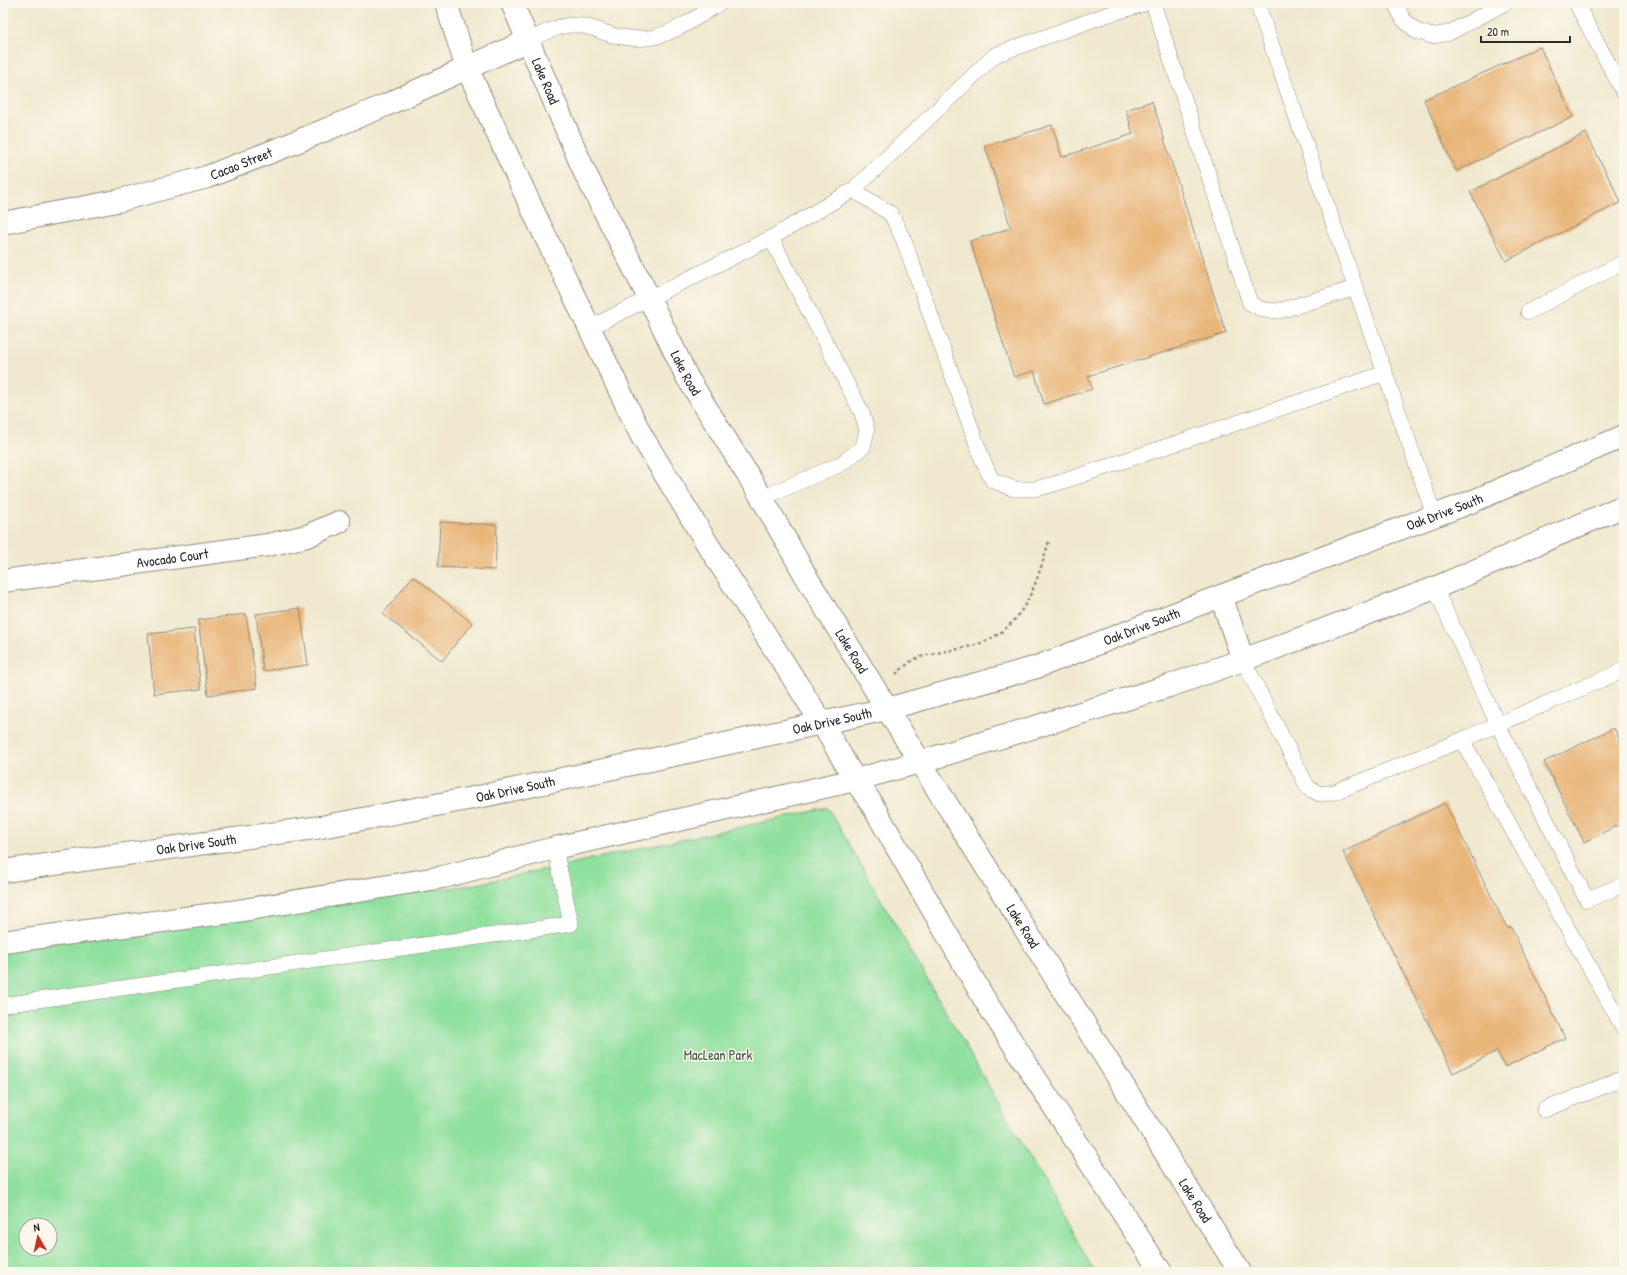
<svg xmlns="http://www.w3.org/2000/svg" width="1627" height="1275" viewBox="0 0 1627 1275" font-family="'Patrick Hand',sans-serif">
<rect width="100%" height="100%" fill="#fbf7ec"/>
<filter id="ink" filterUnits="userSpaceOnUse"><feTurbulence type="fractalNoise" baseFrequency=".025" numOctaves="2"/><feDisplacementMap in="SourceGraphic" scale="8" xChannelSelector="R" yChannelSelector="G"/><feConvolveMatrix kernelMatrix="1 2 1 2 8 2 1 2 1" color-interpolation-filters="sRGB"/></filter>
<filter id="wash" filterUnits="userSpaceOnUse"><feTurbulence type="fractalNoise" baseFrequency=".012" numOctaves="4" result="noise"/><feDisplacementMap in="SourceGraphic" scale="16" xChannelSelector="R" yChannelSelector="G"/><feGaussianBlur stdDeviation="0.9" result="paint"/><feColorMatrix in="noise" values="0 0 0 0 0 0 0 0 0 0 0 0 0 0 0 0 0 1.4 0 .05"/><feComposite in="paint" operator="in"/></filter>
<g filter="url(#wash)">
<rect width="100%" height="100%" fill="#f0e9cf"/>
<path fill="#8fe09f" stroke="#5d8665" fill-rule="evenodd" d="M828,808L1064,1216L1094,1272H3V948L472,885ZM26,1225H50V1249H26Z"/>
<g id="blocks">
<g fill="#e9b67a">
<path d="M1540,47L1573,117L1456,171L1424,100Z"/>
<path d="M1152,101L1226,333L1088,376L1092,389L1044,404L1034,371L1014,377L970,241L1011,228L985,146L1052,125L1062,157L1133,134L1126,110Z"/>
<path d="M1586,133L1621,202L1506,261L1470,192Z"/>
<path d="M440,522L497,525L495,570L438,567Z"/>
<path d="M413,576L472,623L442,661L383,614Z"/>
<path d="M300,608L308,665L263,671L256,614Z"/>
<path d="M246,614L257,688L208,695L198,620Z"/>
<path d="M194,629L201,689L154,694L148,634Z"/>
<path d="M1614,728L1624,749V822L1584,842L1544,762Z"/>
<path d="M1445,803L1507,928L1511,927L1565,1038L1505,1067L1497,1051L1453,1073L1343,852Z"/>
</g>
</g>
</g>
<g filter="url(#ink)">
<use href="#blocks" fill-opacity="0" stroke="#8e8a7d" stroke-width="1"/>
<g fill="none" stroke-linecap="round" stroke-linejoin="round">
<defs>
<g id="lane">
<path d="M1153,3L1250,303L1263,310L1279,311L1356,288"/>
<path d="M1257,3L1434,515"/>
<path d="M1395,3L1403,19L1416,31L1432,36L1449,33L1505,3"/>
<path d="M1576,3L1624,93"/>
<path d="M527,41C542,34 558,25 574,25C588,25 599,31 612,35C625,38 642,40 655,37C676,32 702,14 720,3"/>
<path d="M853,190L891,214L904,241L983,461L992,480L1014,489H1035L1058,483L1385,373"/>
<path d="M1528,312L1624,262"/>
<path d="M589,328L771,238L853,190L995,55L1106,15L1147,3"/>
<path d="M762,498L841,464L863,447L867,430L862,413L771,238"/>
<path d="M1435,588L1498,725L1587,900L1624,884"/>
<path d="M1243,660L1308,788L1320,794L1335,792L1462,740"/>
<path d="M1624,670L1462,740L1624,1029"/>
<path d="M3,1005L571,924L555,848"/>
<path d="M1544,1110L1624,1078"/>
</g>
<g id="street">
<path id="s1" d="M3,223L117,201L207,177L291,144L386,105L467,68"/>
<path id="s2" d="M3,581L268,545L307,536L339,522"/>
<path d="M1221,596L1243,660"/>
</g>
<g id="secondary">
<path d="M446,3L467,68L536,217L641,435L708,545L822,723L855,780L870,801L986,1002L1161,1272"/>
<path id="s3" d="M512,3L585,173L649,298L687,377L762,498L807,578L887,709L1240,1272"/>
<path d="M467,68L527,41"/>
<path id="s4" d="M3,871L321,827L483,796L887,709L1037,667L1197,605L1471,502L1624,436"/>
<path d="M3,942L231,912L443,877L555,848L855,780L920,762L1169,686L1243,660L1435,588L1624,506"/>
</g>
</defs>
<use href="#lane" stroke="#8e8a7d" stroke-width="16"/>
<use href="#street" stroke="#8e8a7d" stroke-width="24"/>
<use href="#secondary" stroke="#8e8a7d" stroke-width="24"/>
<path stroke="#8e8a7d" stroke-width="2.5" stroke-dasharray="3 3" stroke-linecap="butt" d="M896,674C902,669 909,662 915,659C935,651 958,651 978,644C1025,628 1036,584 1049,541"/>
<use href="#lane" stroke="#fff" stroke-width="15"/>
<use href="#street" stroke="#fff" stroke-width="22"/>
<use href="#secondary" stroke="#fff" stroke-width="22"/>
</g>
</g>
<g text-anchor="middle" stroke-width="3" stroke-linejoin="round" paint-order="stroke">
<g font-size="14" fill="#2b2b2b" stroke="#fbf7ec">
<text dy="5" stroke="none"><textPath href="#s3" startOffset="85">Lake Road</textPath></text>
<text dy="5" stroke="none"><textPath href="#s1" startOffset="246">Cacao Street</textPath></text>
<text dy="5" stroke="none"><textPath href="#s3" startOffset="409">Lake Road</textPath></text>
<text dy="5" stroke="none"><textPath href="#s4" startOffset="1491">Oak Drive South</textPath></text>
<text dy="5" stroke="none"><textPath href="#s2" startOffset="171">Avocado Court</textPath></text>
<text dy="5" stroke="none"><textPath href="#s4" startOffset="1167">Oak Drive South</textPath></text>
<text dy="5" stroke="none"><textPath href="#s3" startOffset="733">Lake Road</textPath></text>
<text dy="5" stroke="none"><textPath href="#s4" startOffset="843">Oak Drive South</textPath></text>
<text dy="5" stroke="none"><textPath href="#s4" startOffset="519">Oak Drive South</textPath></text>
<text dy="5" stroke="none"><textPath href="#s4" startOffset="195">Oak Drive South</textPath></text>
<text dy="5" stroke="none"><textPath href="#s3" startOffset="1057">Lake Road</textPath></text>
<text dy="5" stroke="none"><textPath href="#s3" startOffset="1381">Lake Road</textPath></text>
</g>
<g font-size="14" fill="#445848" stroke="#fbf7ec">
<text x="718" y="1060">MacLean Park</text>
</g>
</g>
<rect width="1627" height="1275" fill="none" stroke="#fbf7ec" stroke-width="16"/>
<g transform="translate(38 1237) rotate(351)"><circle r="19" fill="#fbf7ec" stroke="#a8a59f"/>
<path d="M0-3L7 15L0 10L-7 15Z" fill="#c8321e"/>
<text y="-6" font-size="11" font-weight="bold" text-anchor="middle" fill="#2b2b2b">N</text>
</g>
<path d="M1481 36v6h89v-6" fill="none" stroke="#2b2b2b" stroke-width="2"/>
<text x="1487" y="36" font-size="12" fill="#2b2b2b" stroke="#fbf7ec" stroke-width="3" paint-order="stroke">20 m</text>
</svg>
